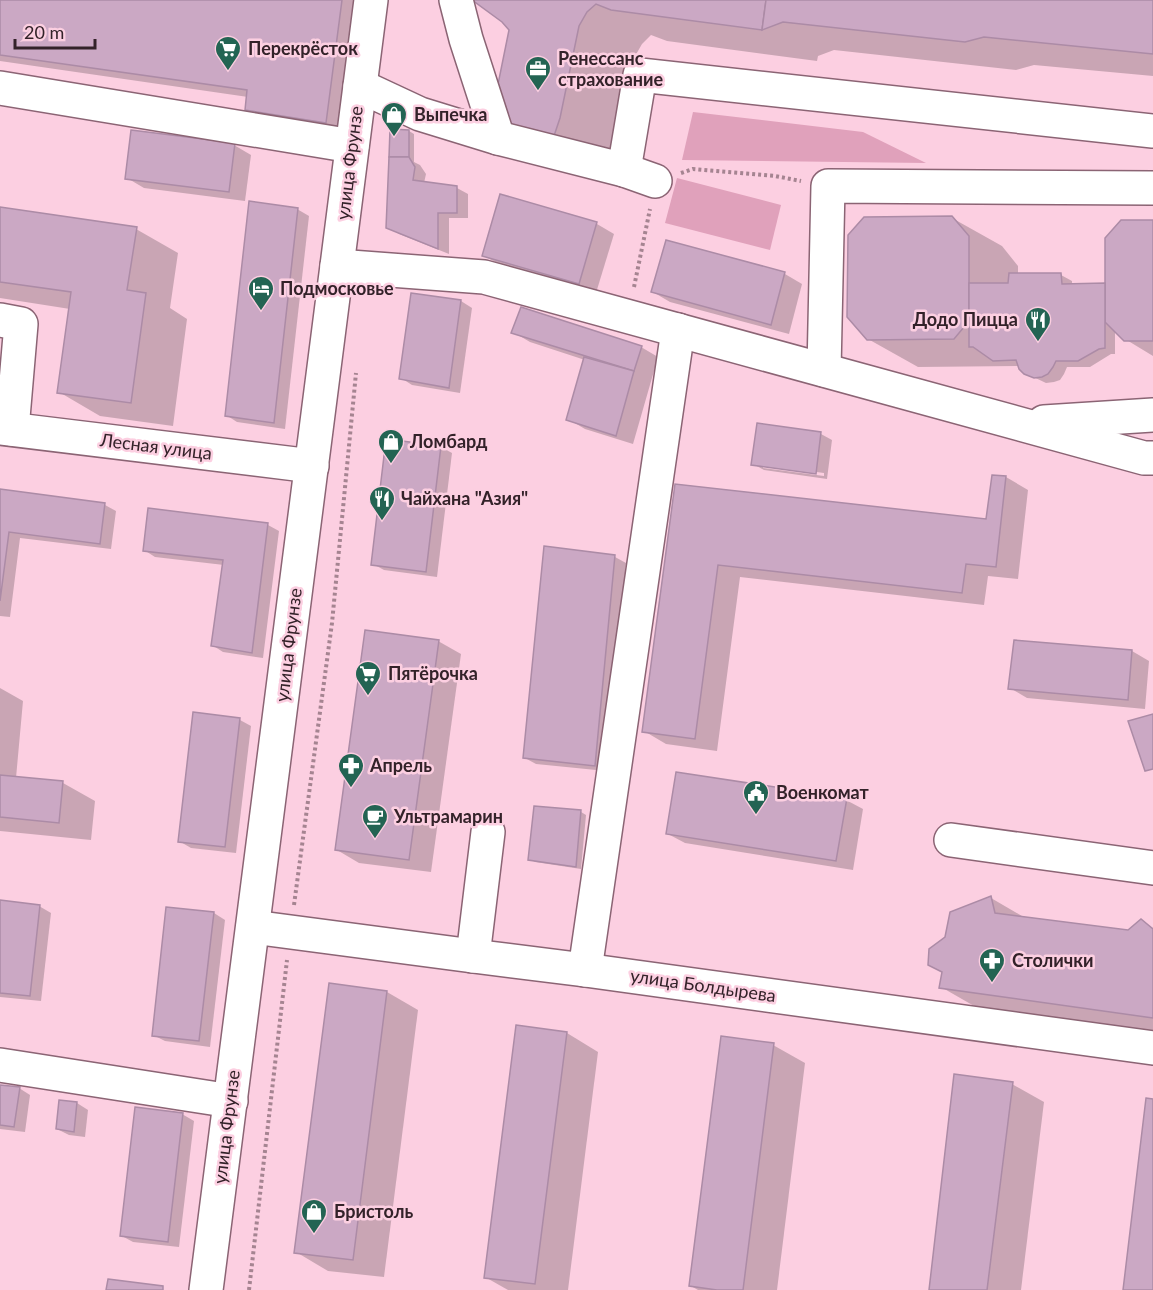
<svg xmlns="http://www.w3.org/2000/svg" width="1153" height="1290" viewBox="0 0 1153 1290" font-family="Lato,sans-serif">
<rect width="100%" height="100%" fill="#fccfe1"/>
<g fill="#e0a1bb">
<path d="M693,112L863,132L926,163L682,160Z"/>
<path d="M677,178L781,205L770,250L665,223Z"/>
</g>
<g fill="#0003" fill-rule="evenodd">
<path d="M0,0H360L343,132L264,119L247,110L248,97L0,61Z"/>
<path d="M475,0H1153V76L1034,65L1016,70L834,50L818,56L817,61L667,41L651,35L642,44L634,58L615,150L557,164L511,30L503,20Z"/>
<path d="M409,131L414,134V162L420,165L426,174L424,183L457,188L468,194V218H449V254L399,234L388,227Z"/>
<path d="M234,145L251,155L245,201L144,188L127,178Z"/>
<path d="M501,196L597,224L614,234L596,293L501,265L484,256Z"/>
<path d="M0,208L136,229L178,253L170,308L187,319L173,426L100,416L59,392L70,309L0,298Z"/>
<path d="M297,209L309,216L285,429L237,422L226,415Z"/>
<path d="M952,218L1002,246L1018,266V274L1061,275L1072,281V285H1104L1153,222V356L1125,339L1115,331V354H1111L1090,367H1067L1064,374L1060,380L1054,382L1046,383L1025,373L1019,366L918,367L868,339Z"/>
<path d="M667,242L785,274L802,284L789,334L670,302L653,292Z"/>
<path d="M461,301L472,308L460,393L412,385L401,378Z"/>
<path d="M513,332L641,347L658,357L633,444L585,429L568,419L585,360L530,342Z"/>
<path d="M758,425L821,434L832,440L827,479L764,470L753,464ZM763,465L824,473V476L763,468Z"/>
<path d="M441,447L452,453L437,577L384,570L373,564Z"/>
<path d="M1006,477L1028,490L1018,579L988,576L984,605L740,577L717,751L666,744L644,731L677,486L988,521Z"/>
<path d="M0,491L105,505L116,511L111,549L20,538L10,617L0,616Z"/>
<path d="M149,510L268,525L279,531L263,658L223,652L212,645L224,565L155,557L144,550Z"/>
<path d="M615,557L626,563L606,771L536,764L525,758Z"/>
<path d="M438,641L461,654L431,872L359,863L337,850Z"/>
<path d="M1132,651L1149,661L1145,709L1027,698L1010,688Z"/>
<path d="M0,688L23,701L16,778L63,783L95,801L91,840L0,831Z"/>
<path d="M194,714L240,720L251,726L236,853L191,848L179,841Z"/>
<path d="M846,800L863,809L853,870L685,843L668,834Z"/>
<path d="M535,807L581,812L586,815L581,869L535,862L530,859Z"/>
<path d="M991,898L1027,919L1128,931L1141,921L1153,928V1040L995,1018L941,987Z"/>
<path d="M0,902L39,906L51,913L41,1001L0,997Z"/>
<path d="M214,913L225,920L210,1047L165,1041L153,1035Z"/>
<path d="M387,992L418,1010L384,1277L328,1271L296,1252Z"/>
<path d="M567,1033L598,1052L568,1290H508L485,1277Z"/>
<path d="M773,1045L805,1063L777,1290H698L691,1286Z"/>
<path d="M1012,1084L1044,1102L1021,1290H930Z"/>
<path d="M0,1086L19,1088L30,1095L25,1132L0,1129Z"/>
<path d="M77,1103L88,1110L85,1137L69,1135L57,1129Z"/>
<path d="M182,1114L194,1121L179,1247L133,1242L122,1236Z"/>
</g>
<g fill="#cba8c4" stroke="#ac8ba6" stroke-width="1.5">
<path d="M0,0H342L326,123L245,110L247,90L0,55Z"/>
<path d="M472,0H766L762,30L611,10L596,4L587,12L579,26L560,118L552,142L500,133L494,104L509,30L502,22Z"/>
<path d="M766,0H1153V54L984,37L965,42L783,22L762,30Z"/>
<path d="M390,129L409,130V157H389Z"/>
<path d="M131,130L235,143L229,192L125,179Z"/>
<path d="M389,157H409L415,167L413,180L457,186V213H438V249L386,228Z"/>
<path d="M500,194L597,222L579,284L482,256Z"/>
<path d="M249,201L298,208L274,423L225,416Z"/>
<path d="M0,207L137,227L127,290L146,293L131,403L57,393L71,292L0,282Z"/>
<path d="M952,216L969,236V321L954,339L867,340L847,317L848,235L864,217Z"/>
<path d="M1121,220H1153V341H1124L1105,322V238Z"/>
<path d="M666,240L785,272L771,325L651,292Z"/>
<path d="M1009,273H1061L1062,284L1105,283V348L1099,349L1078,361H1056L1053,367L1048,374L1042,377L1034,378L1024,374L1019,369L1016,360L993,361L973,347H969V283H1008Z"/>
<path d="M411,293L461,300L449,388L399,379Z"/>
<path d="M521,307L642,346L634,371L511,333Z"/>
<path d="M584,357L634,371L616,436L566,420Z"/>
<path d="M757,423L821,432L816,474L751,465Z"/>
<path d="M386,439L441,446L426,572L371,565Z"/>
<path d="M992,475L1006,476L996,567L966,564L962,593L718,565L695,739L642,732L675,484L986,519Z"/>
<path d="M0,489L105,503L100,544L9,532L0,601Z"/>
<path d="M148,508L268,523L252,653L211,646L223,560L143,551Z"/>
<path d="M544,546L615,555L595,766L523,758Z"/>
<path d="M365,630L439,640L409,860L335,850Z"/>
<path d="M1014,640L1132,650L1128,700L1008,689Z"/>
<path d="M193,712L240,718L225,847L178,842Z"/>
<path d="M1153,714V769L1145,771L1128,721Z"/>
<path d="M676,772L847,798L836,861L666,834Z"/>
<path d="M0,775L63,781L59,823L0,817Z"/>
<path d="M534,806L581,810L576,867L528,860Z"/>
<path d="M991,896L995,913L1128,930L1141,919L1153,929V1018L939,988L942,972L928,965L929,949L945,937L950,912Z"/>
<path d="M0,900L40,905L30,996L0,993Z"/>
<path d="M166,907L214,912L199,1041L152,1036Z"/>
<path d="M329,983L387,991L353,1260L294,1253Z"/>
<path d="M516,1025L567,1032L535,1284L484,1278Z"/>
<path d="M721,1036L774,1043L743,1290H717L689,1286Z"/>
<path d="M954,1074L1013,1082L987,1290H929Z"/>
<path d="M0,1085L20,1087L14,1127L0,1125Z"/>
<path d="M1146,1098L1153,1099V1290H1123Z"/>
<path d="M59,1100L77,1102L74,1132L56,1129Z"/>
<path d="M135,1107L183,1113L168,1242L120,1236Z"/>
<path d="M108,1279L163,1286V1290H106Z"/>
</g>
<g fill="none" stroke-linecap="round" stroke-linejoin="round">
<defs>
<g id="minor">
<path d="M456,0L466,39L498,138"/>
<path d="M360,86L420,114L498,138L624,170L640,75L1153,131"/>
<path d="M0,88L352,146"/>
<path d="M624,170L655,181"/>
<path d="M337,266L484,277L1144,458H1153"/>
<path d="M0,320L21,324L12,429"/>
<path d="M824,370L828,186L1153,188"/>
<path d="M1044,422L1153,415"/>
<path d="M0,428L312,466"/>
<path d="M951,840L1153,868"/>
<path d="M253,927L473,956L585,970L1153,1048"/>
<path d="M473,956L488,832"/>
<path d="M585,970L678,330"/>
<path d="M0,1065L231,1101"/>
<path d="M206,1290L371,0"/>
</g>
</defs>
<use href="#minor" stroke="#8b6474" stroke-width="36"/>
<g stroke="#a58491" stroke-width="4" stroke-dasharray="3 3" stroke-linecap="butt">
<path d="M681,173L693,169L775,176L801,181"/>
<path d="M634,287L650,209"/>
<path d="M294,905L332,623L356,373"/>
<path d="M249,1290L287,960"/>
</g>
<use href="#minor" stroke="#fff" stroke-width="33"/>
</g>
<defs>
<symbol id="supermarket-pin" viewBox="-11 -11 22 30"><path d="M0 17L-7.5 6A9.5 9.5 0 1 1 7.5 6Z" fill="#236453" stroke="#fccfe1"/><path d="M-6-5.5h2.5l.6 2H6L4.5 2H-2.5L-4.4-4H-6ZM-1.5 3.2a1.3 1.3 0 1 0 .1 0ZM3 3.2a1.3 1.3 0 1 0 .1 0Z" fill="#fff"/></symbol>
<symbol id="office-pin" viewBox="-11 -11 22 30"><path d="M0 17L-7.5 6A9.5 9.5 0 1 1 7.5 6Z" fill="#236453" stroke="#fccfe1"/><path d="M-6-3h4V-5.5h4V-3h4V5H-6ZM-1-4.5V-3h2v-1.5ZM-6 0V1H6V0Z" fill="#fff"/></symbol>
<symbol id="shop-pin" viewBox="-11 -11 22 30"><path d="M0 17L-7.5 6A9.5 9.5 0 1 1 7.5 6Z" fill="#236453" stroke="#fccfe1"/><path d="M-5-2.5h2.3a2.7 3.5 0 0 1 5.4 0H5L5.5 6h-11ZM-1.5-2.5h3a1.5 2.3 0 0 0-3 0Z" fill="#fff"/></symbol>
<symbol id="hotel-pin" viewBox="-11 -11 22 30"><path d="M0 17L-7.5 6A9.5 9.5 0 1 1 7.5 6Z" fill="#236453" stroke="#fccfe1"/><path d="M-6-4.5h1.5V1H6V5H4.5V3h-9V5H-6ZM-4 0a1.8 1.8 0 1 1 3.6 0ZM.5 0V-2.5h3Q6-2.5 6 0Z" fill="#fff"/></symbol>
<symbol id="restaurant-pin" viewBox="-11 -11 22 30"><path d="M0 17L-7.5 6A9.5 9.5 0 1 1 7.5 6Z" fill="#236453" stroke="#fccfe1"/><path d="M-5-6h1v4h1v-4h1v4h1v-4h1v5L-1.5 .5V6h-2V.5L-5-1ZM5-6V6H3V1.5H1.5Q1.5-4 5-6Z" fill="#fff"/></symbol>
<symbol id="pharmacy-pin" viewBox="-11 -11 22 30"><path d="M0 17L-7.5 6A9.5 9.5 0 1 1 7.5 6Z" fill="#236453" stroke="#fccfe1"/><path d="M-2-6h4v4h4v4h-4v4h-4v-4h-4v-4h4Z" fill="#fff"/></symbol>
<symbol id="civic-pin" viewBox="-11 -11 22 30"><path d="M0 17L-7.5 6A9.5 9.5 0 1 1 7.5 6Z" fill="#236453" stroke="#fccfe1"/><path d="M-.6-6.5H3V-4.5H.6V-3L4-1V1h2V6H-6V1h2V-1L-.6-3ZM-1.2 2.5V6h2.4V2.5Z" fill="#fff"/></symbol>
<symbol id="cafe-pin" viewBox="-11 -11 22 30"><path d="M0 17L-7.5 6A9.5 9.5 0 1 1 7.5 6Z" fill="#236453" stroke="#fccfe1"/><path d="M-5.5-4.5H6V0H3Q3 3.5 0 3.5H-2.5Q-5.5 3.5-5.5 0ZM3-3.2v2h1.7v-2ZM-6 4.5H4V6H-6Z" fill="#fff"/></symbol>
</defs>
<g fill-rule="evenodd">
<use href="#supermarket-pin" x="213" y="34" width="30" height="40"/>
<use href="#office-pin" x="523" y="54" width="30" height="40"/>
<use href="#shop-pin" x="379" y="100" width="30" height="40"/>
<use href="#hotel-pin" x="246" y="274" width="30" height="40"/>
<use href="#restaurant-pin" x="1023" y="305" width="30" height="40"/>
<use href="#shop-pin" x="376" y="427" width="30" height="40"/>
<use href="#restaurant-pin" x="367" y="484" width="30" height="40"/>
<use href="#supermarket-pin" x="353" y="659" width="30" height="40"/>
<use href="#pharmacy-pin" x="336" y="751" width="30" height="40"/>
<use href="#civic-pin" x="741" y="778" width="30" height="40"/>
<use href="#cafe-pin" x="360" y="802" width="30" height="40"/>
<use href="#pharmacy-pin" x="977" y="946" width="30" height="40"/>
<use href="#shop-pin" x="299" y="1197" width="30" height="40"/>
</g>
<g text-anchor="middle" stroke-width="5" stroke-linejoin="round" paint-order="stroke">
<g font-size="18" font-weight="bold" fill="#332229" stroke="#fccfe1" text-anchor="start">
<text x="248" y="55">Перекрёсток</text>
<text x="558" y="65">Ренессанс<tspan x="558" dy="21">страхование</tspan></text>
<text x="414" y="121">Выпечка</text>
<text x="280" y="295">Подмосковье</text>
<text x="1018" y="326" text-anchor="end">Додо Пицца</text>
<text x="410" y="448">Ломбард</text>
<text x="401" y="505">Чайхана "Азия"</text>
<text x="388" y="680">Пятёрочка</text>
<text x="370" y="772">Апрель</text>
<text x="776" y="799">Военкомат</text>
<text x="394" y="823">Ультрамарин</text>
<text x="1012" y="967">Столички</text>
<text x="334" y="1218">Бристоль</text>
</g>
<g font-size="18" fill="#332229" stroke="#fccfe1">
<text transform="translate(350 163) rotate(-83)" y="6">улица Фрунзе</text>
<text transform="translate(156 447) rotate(7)" y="6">Лесная улица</text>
<text transform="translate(289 645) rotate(-83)" y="6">улица Фрунзе</text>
<text transform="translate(703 986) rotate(8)" y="6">улица Болдырева</text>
<text transform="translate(227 1127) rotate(-83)" y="6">улица Фрунзе</text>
</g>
</g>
<path d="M15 39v9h80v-9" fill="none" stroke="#332229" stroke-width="3"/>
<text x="24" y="39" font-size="18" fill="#332229" stroke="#fccfe1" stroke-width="4.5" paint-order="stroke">20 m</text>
</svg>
